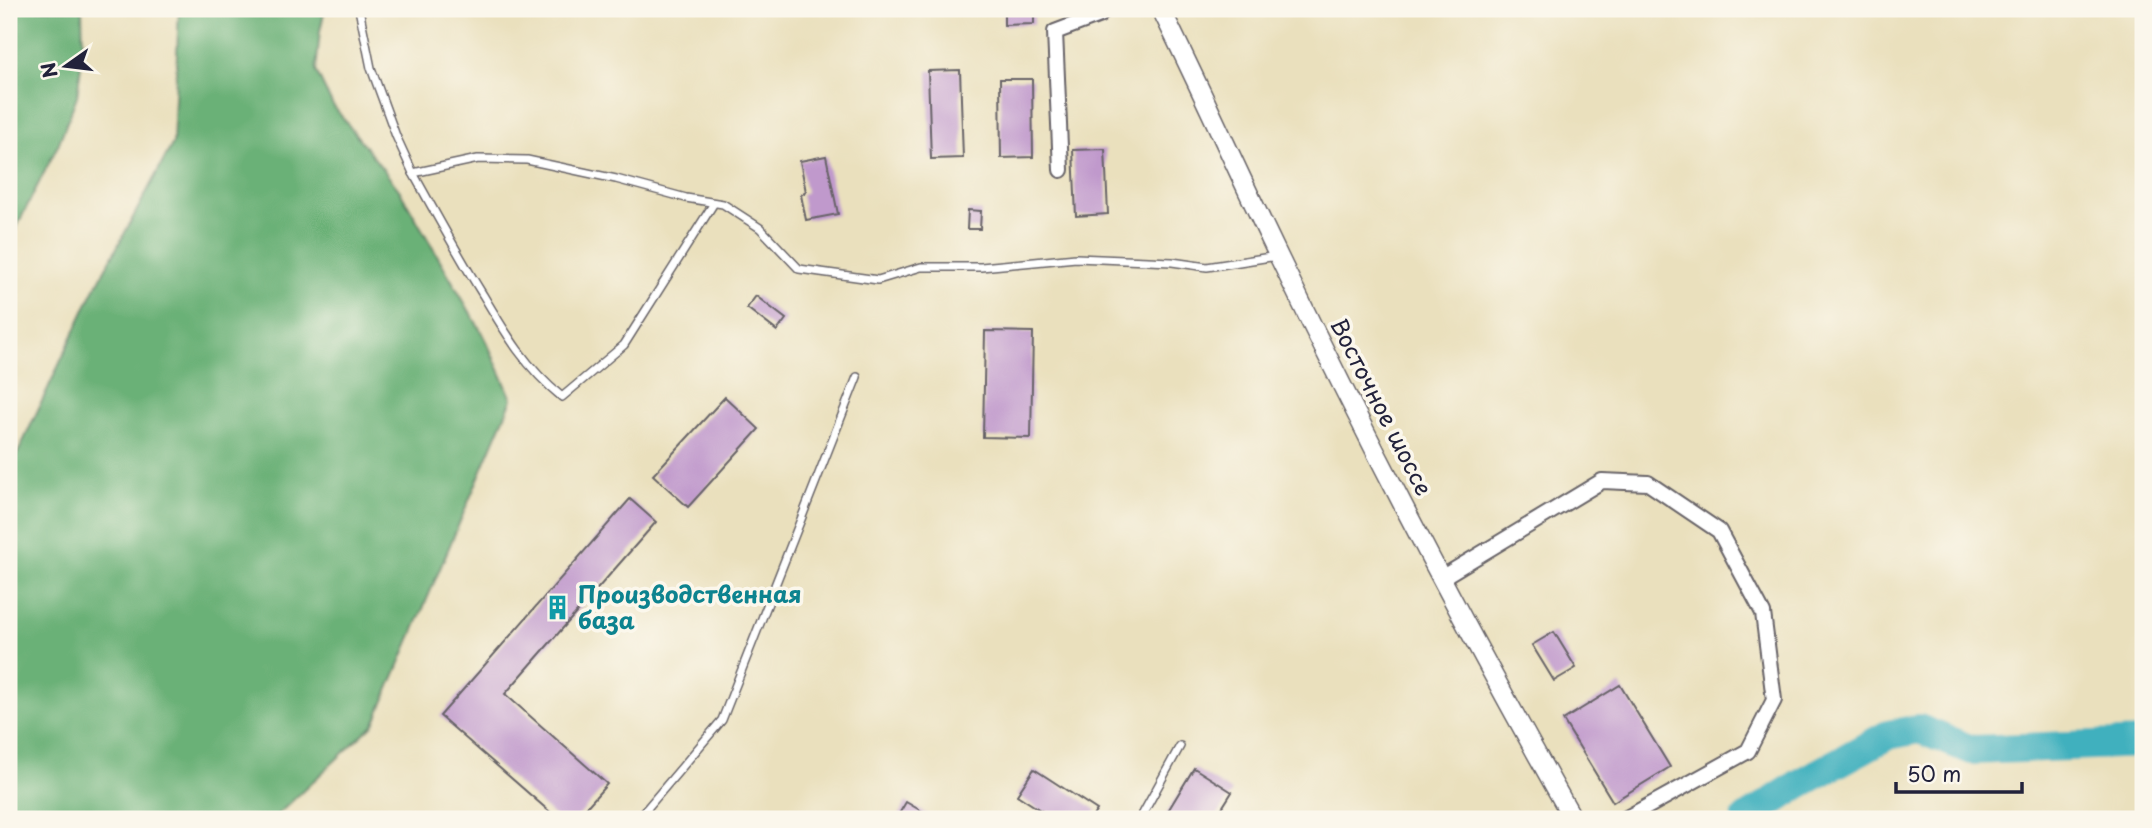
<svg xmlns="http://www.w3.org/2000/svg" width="2152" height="828" viewBox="0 0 2152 828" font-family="'Playpen Sans',sans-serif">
<rect width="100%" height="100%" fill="#fbf7ec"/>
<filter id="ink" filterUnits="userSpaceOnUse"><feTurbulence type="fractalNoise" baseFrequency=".0143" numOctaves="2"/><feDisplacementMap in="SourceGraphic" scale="14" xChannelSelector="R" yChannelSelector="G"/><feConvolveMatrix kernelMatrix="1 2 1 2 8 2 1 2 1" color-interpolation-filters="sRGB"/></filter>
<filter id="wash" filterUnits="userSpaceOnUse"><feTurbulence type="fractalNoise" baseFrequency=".00686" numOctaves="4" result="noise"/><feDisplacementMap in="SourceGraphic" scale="28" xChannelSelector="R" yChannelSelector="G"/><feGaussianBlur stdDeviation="1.57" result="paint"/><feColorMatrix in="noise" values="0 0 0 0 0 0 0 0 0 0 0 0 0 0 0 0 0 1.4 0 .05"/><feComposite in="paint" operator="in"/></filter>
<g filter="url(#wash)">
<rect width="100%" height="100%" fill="#eae0bd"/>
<g fill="#6bb177" stroke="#466a59" stroke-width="2">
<path d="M17,9H82L83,50L77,96L58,145L9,242V34Z"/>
<path d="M179,9H325L320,31L316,71L332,104L400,191L485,338L512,399L374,724L273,819H9V472L92,294L173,143Z"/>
</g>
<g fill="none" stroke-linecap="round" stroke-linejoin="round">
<path stroke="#41b0be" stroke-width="30" d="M1746,819L1799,784L1888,735L1919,729L1972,750L2143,743"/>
</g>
<g id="blocks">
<g fill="#c099cc">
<path d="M1004,9H1034V24L1004,25Z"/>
<path d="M960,70L963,158L931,159L928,71Z"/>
<path d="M1000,79H1032L1033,157L1001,158Z"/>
<path d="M1105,149L1108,214L1076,216L1073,150Z"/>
<path d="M826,156L838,214L806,220L801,195L806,192L800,161Z"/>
<path d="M968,210L981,211L980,229H967Z"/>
<path d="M756,296L786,319L777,331L747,308Z"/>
<path d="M985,331L1033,332L1031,438L983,437Z"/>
<path d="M725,397L759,429L688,507L653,475Z"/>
<path d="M630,499L656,522L505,694L607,784L576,819H558L440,716Z"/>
<path d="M1554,632L1576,668L1554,681L1532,645Z"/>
<path d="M1620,685L1670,767L1613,802L1563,720Z"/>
<path d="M1194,768L1232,792L1215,819H1163Z"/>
<path d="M1034,769L1097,810L1091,819H1054L1017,795Z"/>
<path d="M906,802L935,819H896Z"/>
</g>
</g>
</g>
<g filter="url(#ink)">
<use href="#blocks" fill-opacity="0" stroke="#686468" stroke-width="2"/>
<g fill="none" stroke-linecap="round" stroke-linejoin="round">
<defs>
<g id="service">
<path d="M359,9L371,68L396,136L413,173L478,159L527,160L616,179L686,198L723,204L760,228L799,269L878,280L921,267H981L1076,258L1172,262L1207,267L1277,256"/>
<path d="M413,173C436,214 458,255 483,295C506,334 526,368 562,397L624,345L714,203"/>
<path d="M638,819L722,720L857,377"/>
<path d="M1140,819L1180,746"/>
</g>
<g id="minor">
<path d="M1061,170L1055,32L1100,15L1099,9"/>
<path d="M1441,578L1602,481L1648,483L1719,531L1763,613L1774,700L1748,751L1625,819"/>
</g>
<path id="tertiary" d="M1161,9C1202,91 1239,175 1279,257C1371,448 1469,635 1573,819"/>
</defs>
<use href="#service" stroke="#686468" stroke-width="10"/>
<use href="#minor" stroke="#686468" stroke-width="18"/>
<use href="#tertiary" stroke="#686468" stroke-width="21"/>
<use href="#service" stroke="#fff" stroke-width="7"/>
<use href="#minor" stroke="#fff" stroke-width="14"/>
<use href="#tertiary" stroke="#fff" stroke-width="18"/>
</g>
</g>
<defs>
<symbol id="building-bare" viewBox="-9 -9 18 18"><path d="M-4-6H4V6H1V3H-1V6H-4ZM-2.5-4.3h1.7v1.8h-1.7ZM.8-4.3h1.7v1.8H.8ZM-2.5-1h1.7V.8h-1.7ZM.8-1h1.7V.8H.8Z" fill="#0f9aa8" stroke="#fbf7ec" stroke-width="2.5" paint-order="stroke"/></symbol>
</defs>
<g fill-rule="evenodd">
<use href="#building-bare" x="540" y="590" width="35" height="35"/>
</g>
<g text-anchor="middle" stroke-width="7" stroke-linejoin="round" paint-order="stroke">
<g font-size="23" fill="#22223b" stroke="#fbf7ec">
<text transform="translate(1381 407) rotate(63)" y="8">Восточное шоссе</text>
</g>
<g font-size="23" font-weight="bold" fill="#0d838f" stroke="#fbf7ec" text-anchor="start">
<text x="578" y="603">Производственная<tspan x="578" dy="26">база</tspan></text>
</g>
</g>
<rect width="2152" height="828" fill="none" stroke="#fbf7ec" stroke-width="35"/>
<g transform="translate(66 66) rotate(256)" stroke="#fbf7ec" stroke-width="5" paint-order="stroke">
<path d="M0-5L12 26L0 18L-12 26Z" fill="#22223b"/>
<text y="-10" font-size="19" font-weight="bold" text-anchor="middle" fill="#22223b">N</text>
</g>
<path d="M1896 782v10h126v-10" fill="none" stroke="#22223b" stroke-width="3.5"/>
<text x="1907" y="782" font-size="21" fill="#22223b" stroke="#fbf7ec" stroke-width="5" paint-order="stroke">50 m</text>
</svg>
